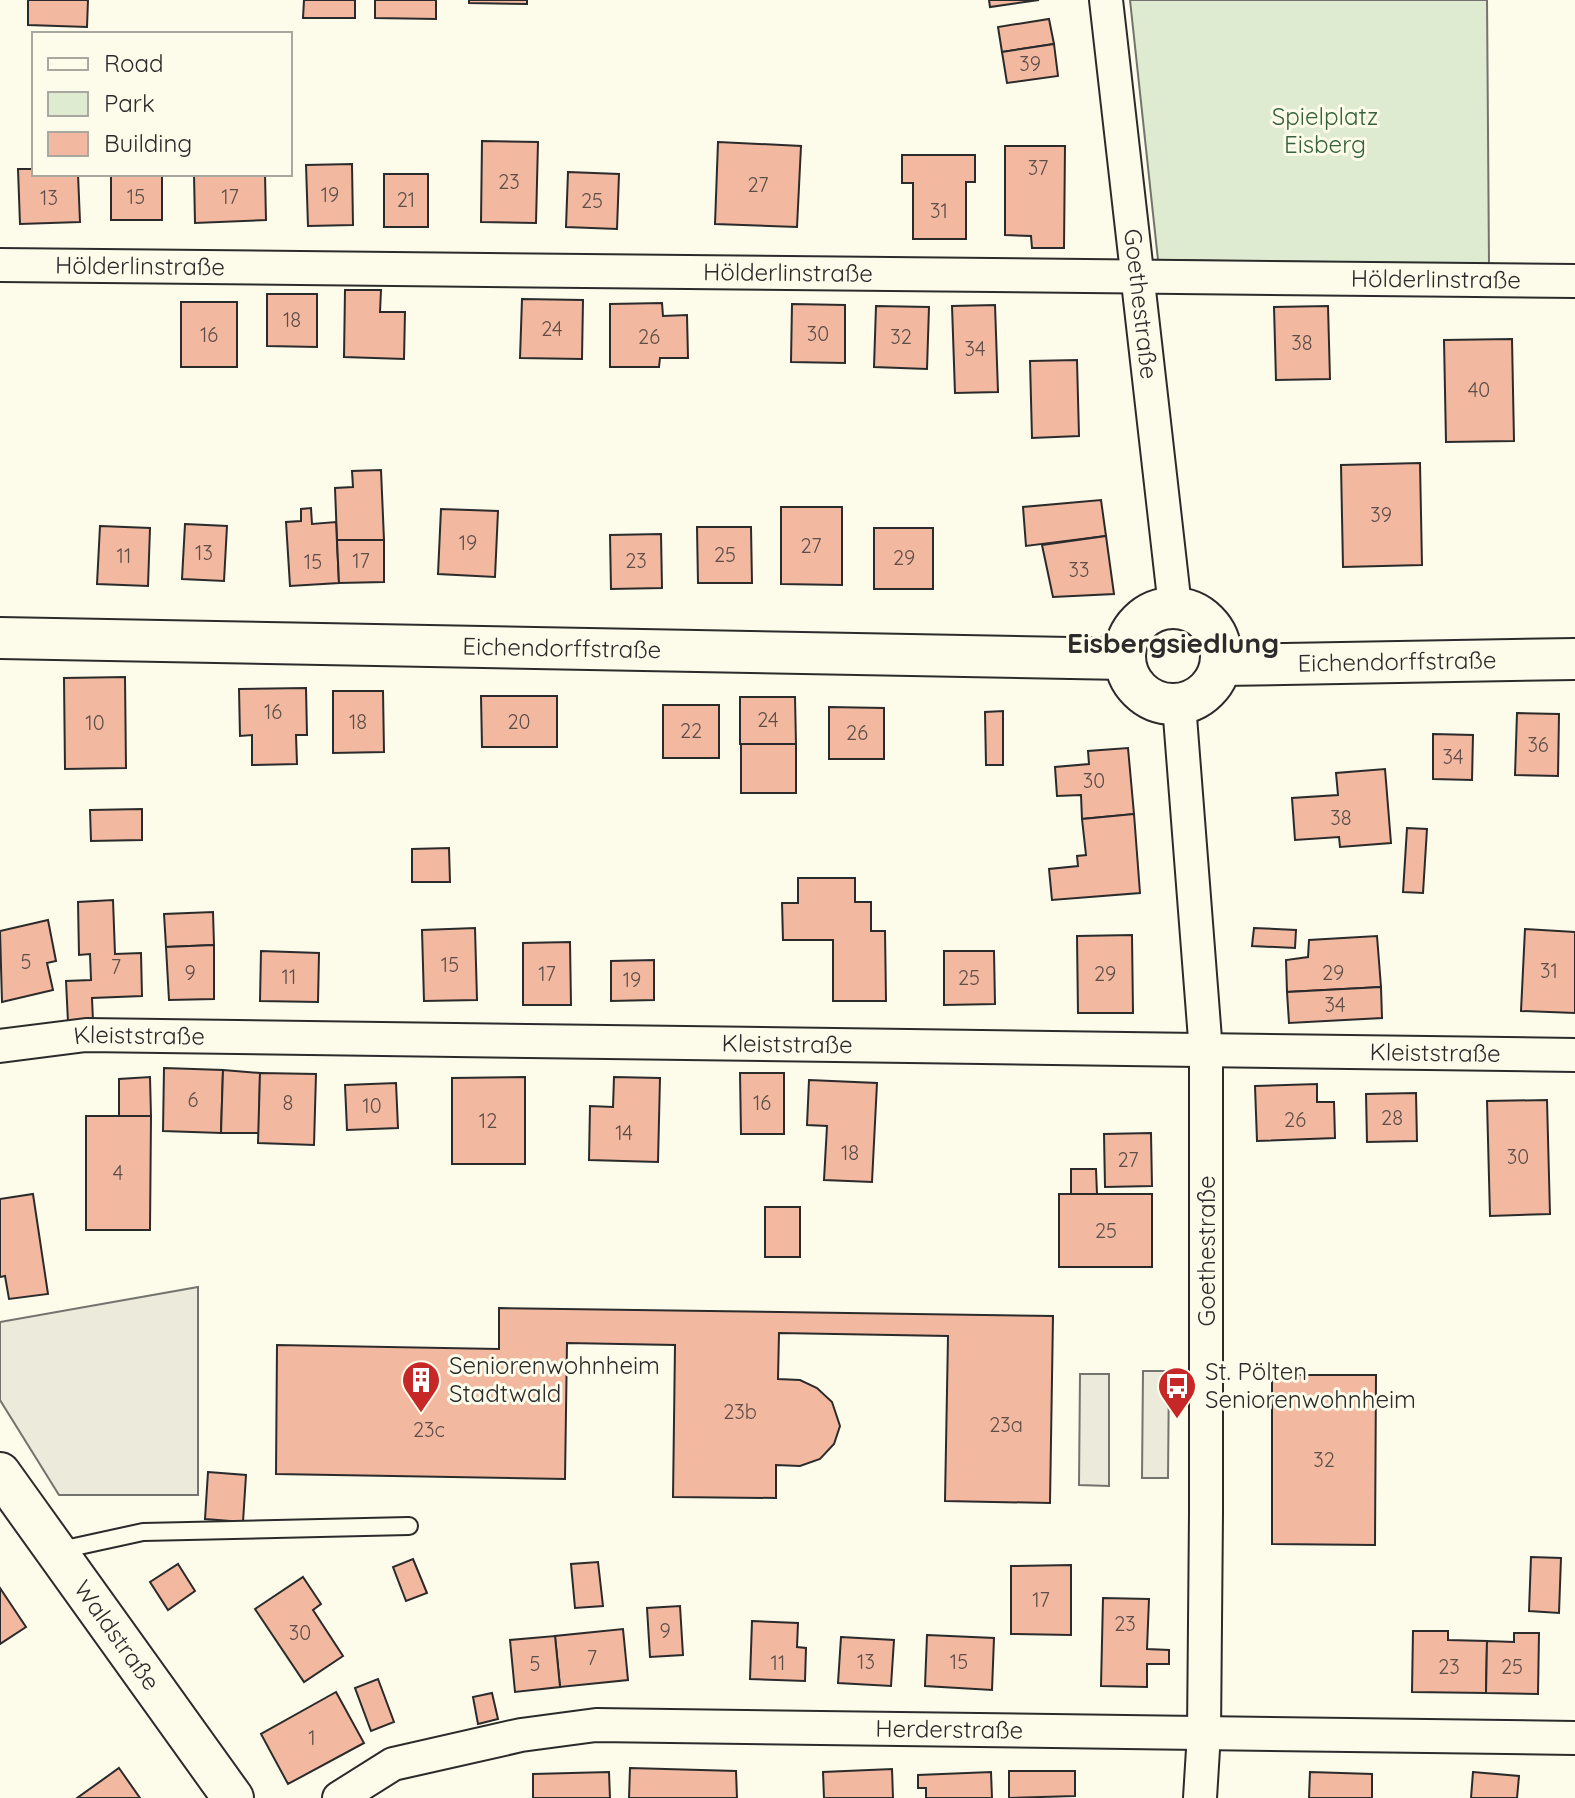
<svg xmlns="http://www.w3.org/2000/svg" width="1575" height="1798" viewBox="0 0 1575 1798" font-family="Quicksand,sans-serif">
<rect width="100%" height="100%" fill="#fdfbea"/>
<path fill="#deebd1" stroke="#74746e" stroke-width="2" d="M1130,0H1487L1489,264L1158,260Z"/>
<g fill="#eceadb" stroke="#74746e" stroke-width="2">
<path d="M198,1287V1495H59L0,1400V1322Z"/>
<path d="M1143,1371H1169L1168,1478H1142Z"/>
<path d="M1080,1374H1109V1486L1079,1485Z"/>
</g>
<g fill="#f2b8a0" stroke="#2b2b2b" stroke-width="2">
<path d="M28,0H88L87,27L28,25Z"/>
<path d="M304,0H355V18H303Z"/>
<path d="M375,0H436V19L375,18Z"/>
<path d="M469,0H527V4L469,3Z"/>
<path d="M989,0H1039L990,7Z"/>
<path d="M1049,19L1054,44L1002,52L998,27Z"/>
<path d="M1054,44L1058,76L1007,83L1002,52Z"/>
<path d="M482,141L538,142L536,223L481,222Z"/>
<path d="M718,142L801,146L797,227L715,224Z"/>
<path d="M1005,146H1065L1064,248H1032L1031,236L1005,235Z"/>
<path d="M902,155H975V182H966V239H913V183H902Z"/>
<path d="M352,164L353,225L308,226L306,165Z"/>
<path d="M18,169H34V174H78L80,222L20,224Z"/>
<path d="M568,172L619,174L617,229L566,227Z"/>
<rect x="111" y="174" width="51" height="46"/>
<path d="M194,174H265L266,220L195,223Z"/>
<rect x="384" y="174" width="44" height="53"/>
<path d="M345,290H381L380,312H405L404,359L344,357Z"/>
<path d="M267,294H317V347L267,346Z"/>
<path d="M522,299L583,300L582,359L520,358Z"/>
<rect x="181" y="302" width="56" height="65"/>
<path d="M662,303L663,316L687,315L688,358H660L659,367H610V304Z"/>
<path d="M792,304L845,305V363L791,362Z"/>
<path d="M995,305L998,392L955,393L952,306Z"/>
<path d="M876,306L929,307L927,369L874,367Z"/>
<path d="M1328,306L1330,379L1276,380L1274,307Z"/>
<path d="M1512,339L1514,441L1446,442L1444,340Z"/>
<path d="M1077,360L1079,436L1032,438L1030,361Z"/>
<path d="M1420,463L1422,565L1343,567L1341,465Z"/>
<path d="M381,470L384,540H337L335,488L353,487L352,471Z"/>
<path d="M1101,500L1106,536L1026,546L1023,507Z"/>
<path d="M781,507H842V585L781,584Z"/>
<path d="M311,508L312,524L336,522L339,583L290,586L286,522L301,521V509Z"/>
<path d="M441,509L498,511L495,577L438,574Z"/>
<path d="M185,524L227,526L224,581L182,579Z"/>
<path d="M100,526L150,528L148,586L97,584Z"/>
<path d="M697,527H751L752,583H698Z"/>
<rect x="874" y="528" width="59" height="61"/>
<path d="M661,534L662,588L611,589L610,535Z"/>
<path d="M1106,536L1114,594L1053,597L1042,545Z"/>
<path d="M337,540H384V582L339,583Z"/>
<path d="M125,677L126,768L65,769L64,678Z"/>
<path d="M306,688L307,735H296L297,764L252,765V735L240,736L239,689Z"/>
<path d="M333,691H383L384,752L333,753Z"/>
<path d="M481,696H557V747H482Z"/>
<path d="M740,697H795L796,744H740Z"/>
<rect x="663" y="705" width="56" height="53"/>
<path d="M829,707L884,708V759H829Z"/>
<path d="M1003,711V765H986L985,712Z"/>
<path d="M1517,713L1559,714L1558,776L1515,775Z"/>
<path d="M1433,734L1473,735L1472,780L1433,779Z"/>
<rect x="741" y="744" width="55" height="49"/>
<path d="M1128,748L1134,814L1082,819L1081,795L1057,796L1055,767L1089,764L1088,751Z"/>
<path d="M1385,769L1391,843L1340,847L1339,837L1295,840L1292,798L1338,795L1336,773Z"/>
<path d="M142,809V840L91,841L90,810Z"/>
<path d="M1134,814L1140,893L1052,900L1049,869L1078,866L1077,856L1086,855L1082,819Z"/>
<path d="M1407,828L1427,829L1423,893L1403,892Z"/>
<path d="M449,848L450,882H412V849Z"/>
<path d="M798,878H855V902H871V931H885L886,1001H833V940H783L782,903H798Z"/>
<path d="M113,900L115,954L141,953L142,996L92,998L93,1021L68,1022L66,981L91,980L90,954L79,955L78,902Z"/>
<path d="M213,912L214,945L166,947L164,914Z"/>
<path d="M48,920L56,961L47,963L53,990L2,1002L0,931Z"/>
<path d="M475,928L477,1000L424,1001L422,930Z"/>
<path d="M1254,928L1296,930L1295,948L1252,946Z"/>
<path d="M1525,929L1575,932V1013L1521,1011Z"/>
<path d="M1132,935L1133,1013H1078L1077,936Z"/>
<path d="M1377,936L1381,987L1287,992L1286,960L1308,957L1309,940Z"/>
<path d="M570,942L571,1005H523V943Z"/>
<path d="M214,945V999L169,1000L166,947Z"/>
<path d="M261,951L319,953L318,1002L260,1001Z"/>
<path d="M944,951H994L995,1004L944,1005Z"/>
<path d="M654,960V1000L611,1001V961Z"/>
<path d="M1381,987L1382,1018L1289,1023L1287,992Z"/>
<path d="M164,1068L223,1070L221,1133L163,1131Z"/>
<path d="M223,1070L260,1073L259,1133H221Z"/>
<path d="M260,1073L316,1074L314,1145L258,1143Z"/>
<path d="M740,1073H784V1134H741Z"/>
<path d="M150,1077L151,1116H119V1079Z"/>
<path d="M525,1077V1164H452V1078Z"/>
<path d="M614,1077L660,1078L658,1162L589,1160L590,1106L613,1107Z"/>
<path d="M809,1080L877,1083L872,1182L824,1180L827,1126L807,1125Z"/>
<path d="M396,1083L398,1128L347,1130L345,1085Z"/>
<path d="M1317,1084V1102H1334L1335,1138L1257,1141L1255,1086Z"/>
<path d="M1416,1093L1417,1141L1367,1142L1366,1094Z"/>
<path d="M1547,1100L1550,1214L1490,1216L1487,1101Z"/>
<path d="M86,1116H151L150,1230H86Z"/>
<path d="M1151,1133L1152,1186L1105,1187L1104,1134Z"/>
<path d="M1071,1169H1096L1097,1194L1071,1195Z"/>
<path d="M33,1194L48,1294L9,1299L5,1276L0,1277V1199Z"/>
<rect x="1059" y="1194" width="93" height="73"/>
<rect x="765" y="1207" width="35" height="50"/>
<path d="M499,1308L1053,1316L1050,1503L945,1501L948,1336L779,1333L778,1379L800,1380L817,1388L832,1402L840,1426L834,1444L820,1459L800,1466L776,1465V1498L673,1497L675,1345L567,1343L565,1479L276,1474L277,1345L499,1349Z"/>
<path d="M1272,1375H1376L1375,1545L1272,1544Z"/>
<path d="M208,1472L246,1475L243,1522L205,1519Z"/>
<path d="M1531,1557L1561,1558L1559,1613L1529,1611Z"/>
<path d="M413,1559L427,1593L406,1601L393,1567Z"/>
<path d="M598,1562L603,1606L575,1608L571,1564Z"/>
<path d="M178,1564L195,1591L168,1610L150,1582Z"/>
<path d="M1071,1565V1635L1011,1634V1566Z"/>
<path d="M303,1577L321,1604L313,1610L343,1656L304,1682L255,1609Z"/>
<path d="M0,1588L26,1627L0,1644Z"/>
<path d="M1103,1598L1149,1599L1147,1649L1169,1650V1664H1147V1687L1101,1686Z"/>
<path d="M680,1606L683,1655L650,1657L647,1608Z"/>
<path d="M752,1621L798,1623L797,1647L806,1648L805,1681L750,1679Z"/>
<path d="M623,1629L628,1680L560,1687L555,1636Z"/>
<path d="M1413,1631H1448V1640L1487,1641L1486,1693L1412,1692Z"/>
<path d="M1514,1633H1539L1538,1694L1486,1693L1487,1641L1514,1642Z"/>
<path d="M927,1635L994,1638L992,1690L925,1686Z"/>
<path d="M555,1636L560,1687L515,1692L510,1640Z"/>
<path d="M841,1637L894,1640L891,1686L838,1683Z"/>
<path d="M378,1679L394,1722L371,1731L355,1688Z"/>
<path d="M336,1692L364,1743L288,1784L261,1734Z"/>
<path d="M492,1693L498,1719L478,1724L473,1697Z"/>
<path d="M119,1768L140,1798H77Z"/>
<path d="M630,1768L736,1771L737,1798H629Z"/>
<path d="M892,1769L893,1798H824L823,1772Z"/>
<path d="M1009,1771H1075V1796L1009,1798Z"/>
<path d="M609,1772L610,1798H533V1774Z"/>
<path d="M991,1772L992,1798H926V1788H918V1775Z"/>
<path d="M1310,1772L1372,1774V1798H1309Z"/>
<path d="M1473,1772L1519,1776L1517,1798H1471Z"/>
</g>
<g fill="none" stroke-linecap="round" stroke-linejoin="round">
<defs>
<path id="service" d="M56,1551L143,1532L409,1526"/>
<g id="minor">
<path id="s1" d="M1106,0L1175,607"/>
<path id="s2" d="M0,265L1575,281"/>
<path d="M1179,704L1206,1052V1513L1204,1733L1200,1798"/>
<path id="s3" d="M0,1046L86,1035L1575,1055"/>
<path id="s4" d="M339,1798L393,1764L521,1735L596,1725L1575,1738"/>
</g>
<g id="tertiary">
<circle cx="1173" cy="656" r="48"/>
<path id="s5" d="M0,638L1125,659"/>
<path id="s6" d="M1221,665L1575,659"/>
<path id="s7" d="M0,1473L233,1798"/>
</g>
</defs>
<use href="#service" stroke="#2b2b2b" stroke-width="20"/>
<use href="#minor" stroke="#2b2b2b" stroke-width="36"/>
<use href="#tertiary" stroke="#2b2b2b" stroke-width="44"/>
<use href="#service" stroke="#fdfbea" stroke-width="16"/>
<use href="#minor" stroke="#fdfbea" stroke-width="32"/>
<use href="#tertiary" stroke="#fdfbea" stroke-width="40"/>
</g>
<defs>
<symbol id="building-pin" viewBox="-11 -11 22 30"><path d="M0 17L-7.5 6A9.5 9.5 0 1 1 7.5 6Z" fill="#c62828" stroke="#fdfbea"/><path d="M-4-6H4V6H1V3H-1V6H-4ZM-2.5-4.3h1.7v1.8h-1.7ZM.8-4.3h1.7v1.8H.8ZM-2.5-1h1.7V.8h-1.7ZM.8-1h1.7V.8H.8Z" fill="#fff"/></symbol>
<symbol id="bus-pin" viewBox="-11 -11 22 30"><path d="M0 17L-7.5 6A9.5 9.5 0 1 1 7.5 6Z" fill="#c62828" stroke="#fdfbea"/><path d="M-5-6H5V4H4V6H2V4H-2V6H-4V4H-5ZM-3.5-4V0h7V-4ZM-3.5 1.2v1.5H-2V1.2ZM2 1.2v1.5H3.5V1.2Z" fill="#fff"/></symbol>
</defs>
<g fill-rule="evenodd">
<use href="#building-pin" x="399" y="1358" width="44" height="60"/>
<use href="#bus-pin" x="1155" y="1364" width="44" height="60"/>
</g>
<g text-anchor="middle" stroke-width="6" stroke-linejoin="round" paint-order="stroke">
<g font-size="20" fill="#5d4e48">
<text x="1030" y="71">39</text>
<text x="1038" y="175">37</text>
<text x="509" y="189">23</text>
<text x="758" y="192">27</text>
<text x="330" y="202">19</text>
<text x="136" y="204">15</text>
<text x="230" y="204">17</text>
<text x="49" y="205">13</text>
<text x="406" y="207">21</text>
<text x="592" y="208">25</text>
<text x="939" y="218">31</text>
<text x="292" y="327">18</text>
<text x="552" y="336">24</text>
<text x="818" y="341">30</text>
<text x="209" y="342">16</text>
<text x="649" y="344">26</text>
<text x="901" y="344">32</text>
<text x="1302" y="350">38</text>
<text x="975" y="356">34</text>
<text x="1479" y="397">40</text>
<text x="1381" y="522">39</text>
<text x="468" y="550">19</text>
<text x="811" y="553">27</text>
<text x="204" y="560">13</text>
<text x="725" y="562">25</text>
<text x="124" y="563">11</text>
<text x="904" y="565">29</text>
<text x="361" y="568">17</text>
<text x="636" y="568">23</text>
<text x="313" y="569">15</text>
<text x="1079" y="577">33</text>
<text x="273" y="719">16</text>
<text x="768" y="727">24</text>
<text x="358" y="729">18</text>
<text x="519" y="729">20</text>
<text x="95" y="730">10</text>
<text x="691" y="738">22</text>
<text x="857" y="740">26</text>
<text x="1538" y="752">36</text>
<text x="1453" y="764">34</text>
<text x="1094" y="788">30</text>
<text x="1341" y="825">38</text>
<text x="26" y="969">5</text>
<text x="450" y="972">15</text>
<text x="116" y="974">7</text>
<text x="1549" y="978">31</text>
<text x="190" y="980">9</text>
<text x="1333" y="980">29</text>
<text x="547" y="981">17</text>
<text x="1105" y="981">29</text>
<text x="289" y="984">11</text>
<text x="969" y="985">25</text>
<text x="632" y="987">19</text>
<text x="1335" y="1012">34</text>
<text x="193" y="1107">6</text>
<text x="288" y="1110">8</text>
<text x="762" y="1110">16</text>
<text x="372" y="1113">10</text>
<text x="1392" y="1125">28</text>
<text x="1295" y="1127">26</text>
<text x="488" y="1128">12</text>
<text x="624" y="1140">14</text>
<text x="850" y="1160">18</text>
<text x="1518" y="1164">30</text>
<text x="1128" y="1167">27</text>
<text x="118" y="1180">4</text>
<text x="1106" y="1238">25</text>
<text x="740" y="1419">23b</text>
<text x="1006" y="1432">23a</text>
<text x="429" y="1437">23c</text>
<text x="1324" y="1467">32</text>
<text x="1041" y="1607">17</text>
<text x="1125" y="1631">23</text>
<text x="665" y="1638">9</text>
<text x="300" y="1640">30</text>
<text x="592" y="1665">7</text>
<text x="866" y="1669">13</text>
<text x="959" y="1669">15</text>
<text x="778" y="1670">11</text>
<text x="535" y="1671">5</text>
<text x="1449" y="1674">23</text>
<text x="1512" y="1674">25</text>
<text x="312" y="1745">1</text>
</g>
<g font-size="24" fill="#34623c" stroke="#fdfbea">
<text x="1325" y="125">Spielplatz<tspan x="1325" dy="28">Eisberg</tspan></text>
</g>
<g font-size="24" fill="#2b2b2b" stroke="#fdfbea">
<text dy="8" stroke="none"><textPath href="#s2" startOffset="140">Hölderlinstraße</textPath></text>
<text dy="8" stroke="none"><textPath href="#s2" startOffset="788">Hölderlinstraße</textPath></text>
<text dy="8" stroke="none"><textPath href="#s2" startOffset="1436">Hölderlinstraße</textPath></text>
<text dy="8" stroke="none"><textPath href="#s1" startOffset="306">Goethestraße</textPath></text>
<text dy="8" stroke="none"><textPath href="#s5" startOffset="562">Eichendorffstraße</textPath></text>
<text dy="8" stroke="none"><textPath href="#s6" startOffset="176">Eichendorffstraße</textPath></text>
<text dy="8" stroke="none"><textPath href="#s3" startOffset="140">Kleiststraße</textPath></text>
<text dy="8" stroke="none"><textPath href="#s3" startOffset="788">Kleiststraße</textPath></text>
<text dy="8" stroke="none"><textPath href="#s3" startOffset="1436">Kleiststraße</textPath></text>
<text transform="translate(1207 1251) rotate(-90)" y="8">Goethestraße</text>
<text dy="8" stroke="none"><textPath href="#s7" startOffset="200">Waldstraße</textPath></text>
<text dy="8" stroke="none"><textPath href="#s4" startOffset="624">Herderstraße</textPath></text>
</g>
<g font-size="24" fill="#2b2b2b" stroke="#fdfbea" text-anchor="start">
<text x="449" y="1374">Seniorenwohnheim<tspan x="449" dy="28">Stadtwald</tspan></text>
<text x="1205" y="1380">St. Pölten<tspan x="1205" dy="28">Seniorenwohnheim</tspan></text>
</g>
<g font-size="28" font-weight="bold" fill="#2b2b2b" stroke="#fdfbea">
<text x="1173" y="653">Eisbergsiedlung</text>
</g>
</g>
<rect x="32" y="32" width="260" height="144" fill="#fdfbea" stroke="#a9a89e" stroke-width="2"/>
<rect x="48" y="58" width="40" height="12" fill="#fdfbea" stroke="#a9a89e" stroke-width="2"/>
<text x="104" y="72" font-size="24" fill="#2b2b2b">Road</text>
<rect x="48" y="92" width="40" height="24" fill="#deebd1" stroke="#a9a89e" stroke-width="2"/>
<text x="104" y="112" font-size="24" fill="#2b2b2b">Park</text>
<rect x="48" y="132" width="40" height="24" fill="#f2b8a0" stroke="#a9a89e" stroke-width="2"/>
<text x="104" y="152" font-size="24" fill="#2b2b2b">Building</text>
</svg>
